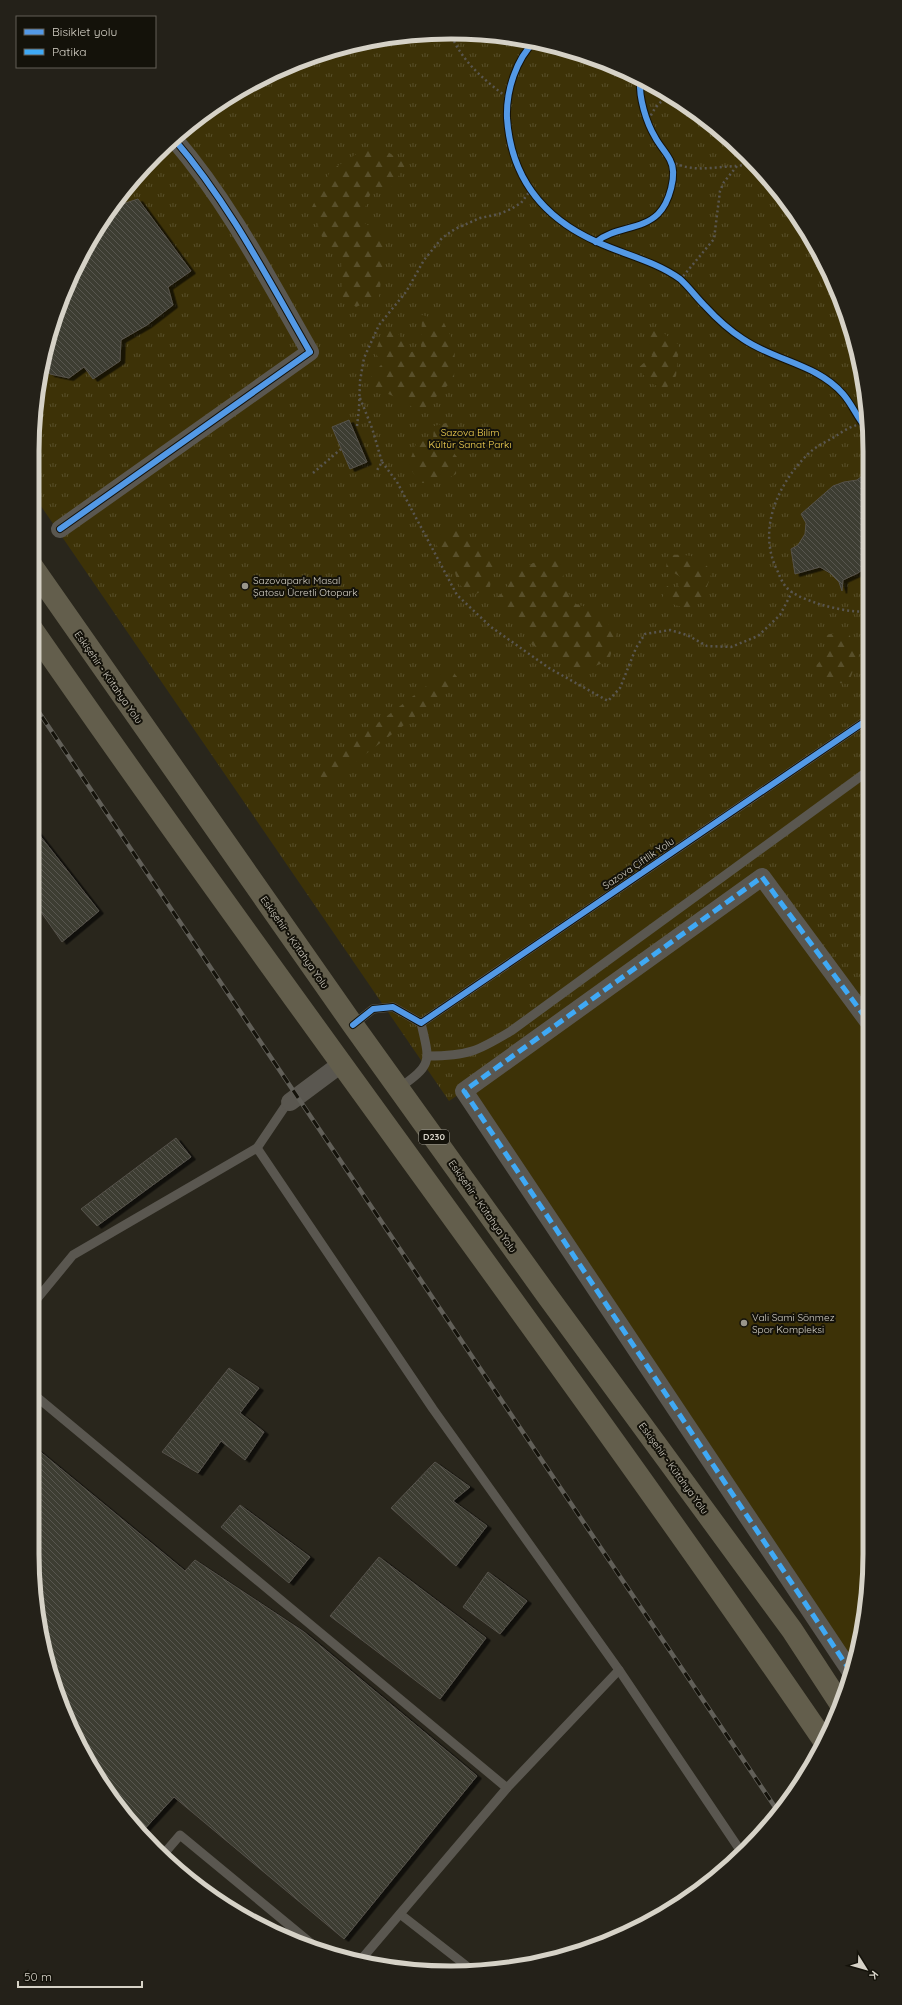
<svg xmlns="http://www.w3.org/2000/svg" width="902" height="2005" viewBox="0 0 902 2005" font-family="Quicksand,sans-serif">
<defs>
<pattern id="grass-tufts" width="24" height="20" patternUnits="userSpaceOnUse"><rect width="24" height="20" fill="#3d3207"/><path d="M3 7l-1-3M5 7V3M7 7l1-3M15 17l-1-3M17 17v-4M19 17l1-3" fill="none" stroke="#584f2a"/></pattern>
<pattern id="forest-firs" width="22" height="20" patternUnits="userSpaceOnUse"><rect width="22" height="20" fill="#3d3207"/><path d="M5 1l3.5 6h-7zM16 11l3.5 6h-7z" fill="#584f2a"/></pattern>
<pattern id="building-back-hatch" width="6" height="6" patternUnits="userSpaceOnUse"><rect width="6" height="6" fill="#3e3c33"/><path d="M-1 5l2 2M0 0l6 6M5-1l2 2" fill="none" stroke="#59574f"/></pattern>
<filter id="shadow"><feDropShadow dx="4.5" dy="2.5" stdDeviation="0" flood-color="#0009"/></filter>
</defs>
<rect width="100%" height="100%" fill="#29261c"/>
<path fill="url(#grass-tufts)" d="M451,32L533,40L611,64L706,118L783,196L838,290L866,396L868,1021L464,1091L449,1101L32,493V451L40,369L64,291L102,218L155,155L218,103L290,64L369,40Z"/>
<g fill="url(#forest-firs)">
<path d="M363,150H385L406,164L388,193L372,190L360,220L386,237L379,297L356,307L342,296L341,255L326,249L312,207L331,170Z"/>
<path d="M820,260L838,290L839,294L823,295L818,277L810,262Z"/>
<path d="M422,315L443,321L455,345L454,379L421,412L393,396L371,387V375L383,363L375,353L380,339L388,330L397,332L411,352L421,349Z"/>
<path d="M656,327L679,345L676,376L665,390L649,382L638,368L652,356L645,338Z"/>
<path d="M454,421L457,432L448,446L457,457L456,474L439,483H421L408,466L417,441L433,439L434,426Z"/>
<path d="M450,526L484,550L493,565L490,587L476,594C459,588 456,582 454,565L443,556L436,544L442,532Z"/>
<path d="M668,555C690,554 696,555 712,571C703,602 697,618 662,599L667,586L679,588V576L666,568Z"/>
<path d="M537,561H564L563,586L576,604L592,609L617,632L609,661L578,672L559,657L532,645L527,636L495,599L505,590L513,574Z"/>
<path d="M847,630L859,655L848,684L831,682L816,666L829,650L826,635Z"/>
<path d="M450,668L461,682L326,784L316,770Z"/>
</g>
<path fill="#3d3207" d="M762,877L868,1021L870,1554L862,1636L851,1672L464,1091Z"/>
<g fill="url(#building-back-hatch)" stroke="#55524a" filter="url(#shadow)">
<path d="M138,199L191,271L168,287L173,305L147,325L121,340L120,361L93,379L84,367L69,378L50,374L42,363L64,291L102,218L113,205L116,206Z"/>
<path d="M349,420L367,462L350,469L332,427Z"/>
<path d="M867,472V569H863L858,573L843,580L842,591L839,582L830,573L820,567L795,574L791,549L798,545L805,534L806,523L801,514L833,486L844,482L857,480Z"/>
<path d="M34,828L99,911L62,942L32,899V829Z"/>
<path d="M176,1138L191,1157L97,1226L81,1209Z"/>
<path d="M229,1368L259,1388L240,1413L264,1432L245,1460L221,1441L198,1473L162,1452Z"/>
<path d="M32,1445L185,1571L195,1560L304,1632L477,1776L344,1939L174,1797L140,1834L88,1763L54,1689L40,1636L32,1554Z"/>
<path d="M435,1462L470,1487L453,1501L487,1526L456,1566L391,1508Z"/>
<path d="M240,1505L310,1557L289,1583L221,1527Z"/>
<path d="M379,1557L486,1638L440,1699L330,1616Z"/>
<path d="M488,1572L527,1601L500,1634L463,1607Z"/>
</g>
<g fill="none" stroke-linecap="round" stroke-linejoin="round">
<g stroke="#595650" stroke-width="2.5" stroke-dasharray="2 3" stroke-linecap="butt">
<path d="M450,32C461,61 484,80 508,98"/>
<path d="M535,41C516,59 506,91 507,118C511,178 543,218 597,242C625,255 655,261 680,279C689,287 696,297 705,306C716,318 729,330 743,339C775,361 817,364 843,394C851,403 856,415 863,424"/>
<path d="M649,120C652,111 660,100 669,97"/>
<path d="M671,161C691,173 714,167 736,166"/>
<path d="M596,242C614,227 642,230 658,214C669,203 678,174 670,160C666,152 659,145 655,137C646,122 639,98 640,81"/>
<path d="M680,280L714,239L720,191L724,182L737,166L752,164"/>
<path d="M360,398L372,428L382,462L376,472"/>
<path d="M863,424L866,408"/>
<path d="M357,426L359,409L360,381L364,358L379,325L406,292L424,260L442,238L455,229L480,218L499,214L511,209L521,203L530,191"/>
<path d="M866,426C856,422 845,430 836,436C826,442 814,447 806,456C776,487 757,532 778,572C780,577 783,584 787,588C795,596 808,600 819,604C834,608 852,613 867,611"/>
<path d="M382,462L397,482L457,595L491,627L549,668L608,701L620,688L636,648L645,634L670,630L687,635L707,646L731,647L758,636L780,615L792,592"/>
<path d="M313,473L341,449"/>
</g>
<g stroke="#5a5750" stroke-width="9">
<path d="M421,1023L867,720"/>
<path d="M353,1025L373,1009L393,1007L421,1023C430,1062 433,1064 399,1088"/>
<path d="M428,1056C468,1056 478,1051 511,1031L868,771"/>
<path d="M257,1148L284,1108L290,1102"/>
<path d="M32,1305L73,1255L257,1148L433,1409L619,1670L742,1853"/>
<path d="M32,1393L507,1788L619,1670"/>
<path d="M162,1856L180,1835L318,1949"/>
<path d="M400,1914L473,1971"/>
<path d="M359,1962L507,1788"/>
</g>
<g stroke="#5a5750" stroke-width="18">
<path d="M60,529L310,352C268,279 229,203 174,139"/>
<path d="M290,1102L341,1064"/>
<path d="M851,1672L464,1091L762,877L868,1021"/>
</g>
<g stroke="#635e4c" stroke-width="22">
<path d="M32,566L353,1025L546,1294L792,1630L841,1705"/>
<path d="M32,629C291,1003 567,1365 824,1741"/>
</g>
<defs>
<path id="rail" d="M32,702L779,1813"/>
</defs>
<use href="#rail" stroke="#615f58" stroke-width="4.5"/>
<use href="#rail" stroke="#14120a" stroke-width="3" stroke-dasharray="9" stroke-linecap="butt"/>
<path stroke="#3fa9f5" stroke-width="5" stroke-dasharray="10 5" stroke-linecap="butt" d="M851,1672L464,1091L762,877L868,1021"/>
<defs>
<g id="cycleway">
<path d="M535,41C516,59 506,91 507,118C511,178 543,218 597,242C625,255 655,261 680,279C689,287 696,297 705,306C716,318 729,330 743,339C775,361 817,364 843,394C851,403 856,415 863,424"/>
<path d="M596,242C614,227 642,230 658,214C669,203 678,174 670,160C666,152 659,145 655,137C646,122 639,98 640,81"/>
<path d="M60,529L310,352C268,279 229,203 174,139"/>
<path d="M353,1025L373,1009L393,1007L421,1023L867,720"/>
</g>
</defs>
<use href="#cycleway" stroke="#14120a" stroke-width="8"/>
<use href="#cycleway" stroke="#5399e6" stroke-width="6"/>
</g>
<g fill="#99968b" stroke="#14120a" stroke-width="1.5">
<circle cx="245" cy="586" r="4"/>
<circle cx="744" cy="1323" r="4"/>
</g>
<g text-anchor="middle" stroke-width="4" stroke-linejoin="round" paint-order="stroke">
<rect fill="#14120a" stroke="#9c988e" stroke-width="1" x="419" y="1130" width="30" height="14" rx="3"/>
<g font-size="9" font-weight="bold" fill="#d6d2c7">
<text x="434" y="1140">D230</text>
</g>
<g font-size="10" fill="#fdda56" stroke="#14120a">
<text x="470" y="436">Sazova Bilim<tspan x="470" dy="12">Kültür Sanat Parkı</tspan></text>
</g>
<g font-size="10" fill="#d6d2c7" stroke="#14120a" text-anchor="start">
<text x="253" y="584">Sazovaparkı Masal<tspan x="253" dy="12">Şatosu Ücretli Otopark</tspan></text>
<text x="752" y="1321">Vali Sami Sönmez<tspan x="752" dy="12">Spor Kompleksi</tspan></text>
</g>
<g font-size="10" fill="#d6d2c7" stroke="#14120a">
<text transform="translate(109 677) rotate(55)" y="4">Eskişehir - Kütahya Yolu</text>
<text transform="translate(638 863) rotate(-34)" y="4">Sazova Çiftlik Yolu</text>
<text transform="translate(295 942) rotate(55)" y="4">Eskişehir - Kütahya Yolu</text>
<text transform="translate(483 1206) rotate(55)" y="4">Eskişehir - Kütahya Yolu</text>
<text transform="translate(674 1468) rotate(54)" y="4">Eskişehir - Kütahya Yolu</text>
</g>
</g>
<path d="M0 0H902V2005H0ZM451 39H451A412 412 0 0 1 863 451V1554A412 412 0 0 1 451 1966H451A412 412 0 0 1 39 1554V451A412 412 0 0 1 451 39Z" fill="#242119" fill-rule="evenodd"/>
<path fill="none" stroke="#d6d2c7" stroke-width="5" d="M451 39H451A412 412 0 0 1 863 451V1554A412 412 0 0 1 451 1966H451A412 412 0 0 1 39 1554V451A412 412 0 0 1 451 39Z"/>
<rect x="16" y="16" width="140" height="52" fill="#14120a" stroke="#625f56"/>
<rect x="24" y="29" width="20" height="6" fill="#5399e6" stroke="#625f56"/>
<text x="52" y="36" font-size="12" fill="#d6d2c7">Bisiklet yolu</text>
<rect x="24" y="49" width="20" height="6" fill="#3fa9f5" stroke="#625f56"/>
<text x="52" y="56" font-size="12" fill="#d6d2c7">Patika</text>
<g transform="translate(866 1969) rotate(127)" stroke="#14120a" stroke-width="3" paint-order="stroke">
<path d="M0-3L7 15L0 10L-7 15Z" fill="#d6d2c7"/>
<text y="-6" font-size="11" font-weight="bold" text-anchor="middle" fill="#d6d2c7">K</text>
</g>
<path d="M18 1981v6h124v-6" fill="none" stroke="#d6d2c7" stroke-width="2"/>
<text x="24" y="1981" font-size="12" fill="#d6d2c7" stroke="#14120a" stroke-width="3" paint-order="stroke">50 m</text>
</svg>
